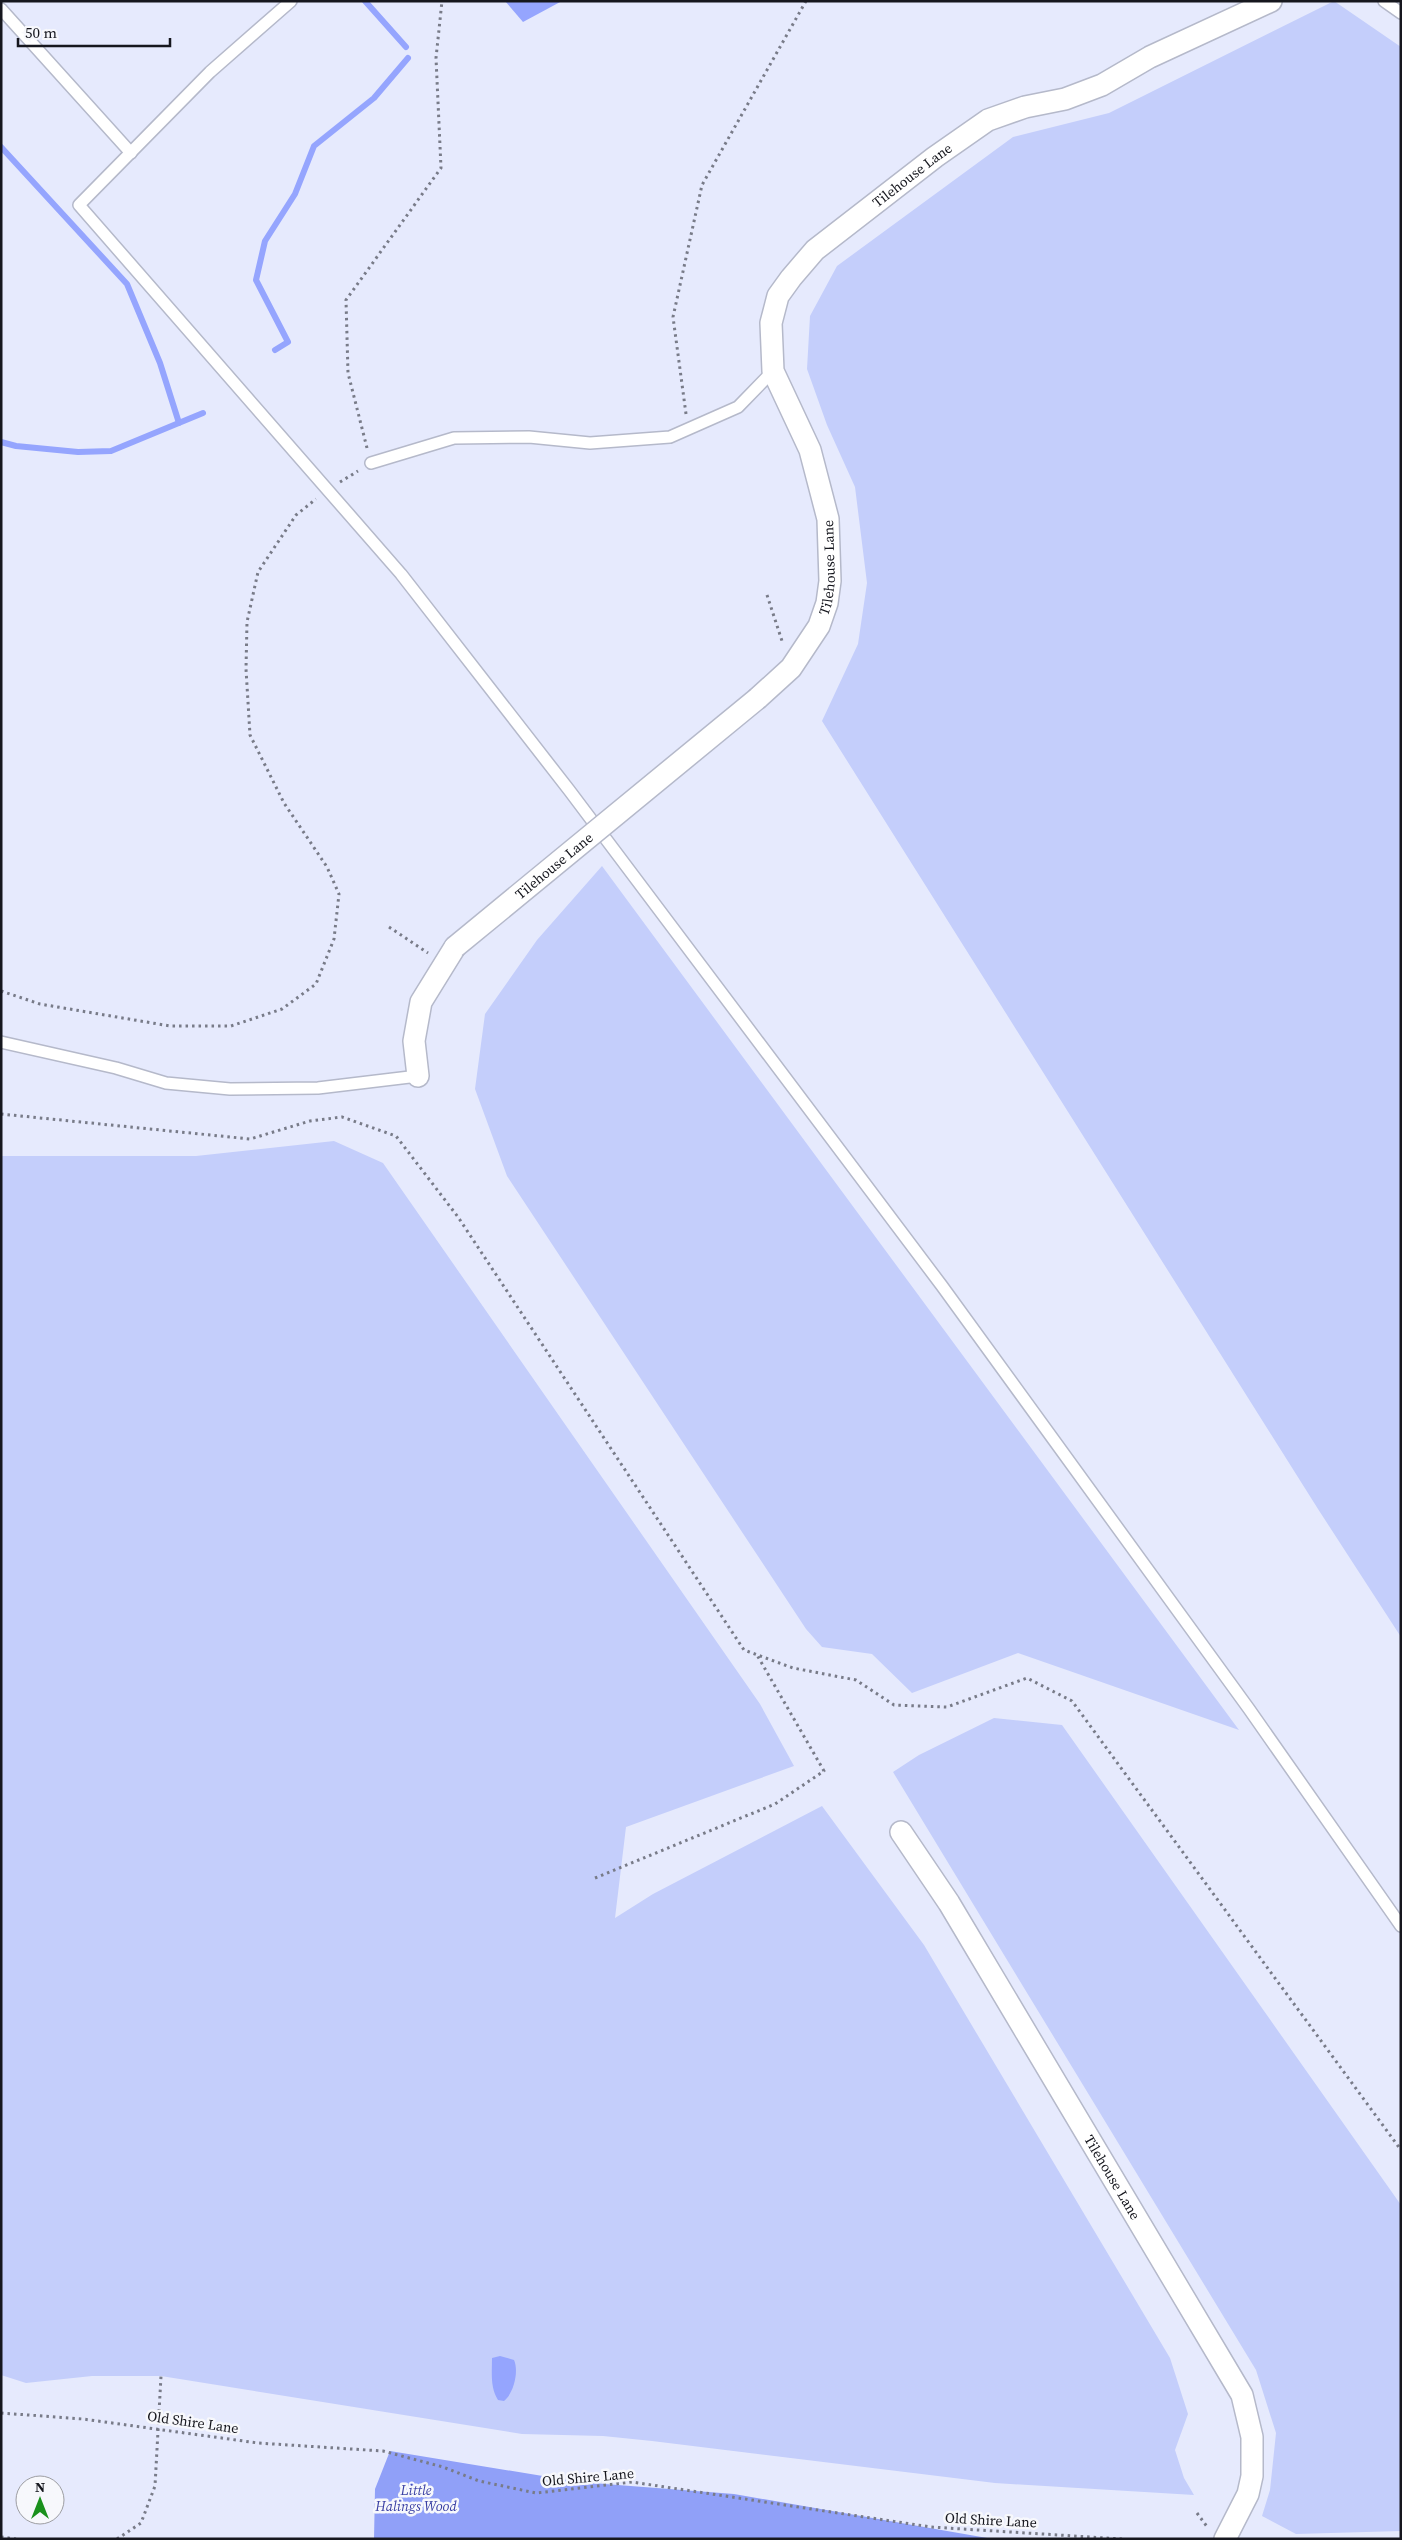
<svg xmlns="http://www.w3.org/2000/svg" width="1402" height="2540" viewBox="0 0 1402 2540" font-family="'Source Serif 4',serif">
<rect width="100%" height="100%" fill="#e6eafd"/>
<g fill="#c4cefb">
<path d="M1334,1L1401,47V1637L1318,1509L822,721L858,644L867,583L855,487L827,425L807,369L810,316L837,266L1013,137L1109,113Z"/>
<path d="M602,866L1239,1730L1018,1653L912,1693L872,1654L822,1647L806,1629L507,1176L475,1089L485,1014L537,940Z"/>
<path d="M334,1141L383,1163L760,1704L794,1766L626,1827L615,1918L653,1894L822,1806L924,1945L1170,2358L1188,2414L1175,2450L1184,2478L1194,2495L995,2483L652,2441L603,2436L522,2434L161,2376H92L26,2383L1,2375V1156H196Z"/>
<path d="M994,1718L1062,1725L1401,2205V2531L1296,2534L1262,2516L1270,2490L1276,2433L1256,2370L893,1772L919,1755Z"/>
</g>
<path fill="#90a0f8" d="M390,2451L579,2482L734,2494L993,2539H374L375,2489Z"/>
<g fill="#95a5fe">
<path d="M505,1H562L523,22Z"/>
<path d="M500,2356L514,2360C519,2371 514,2393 504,2401L498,2400C490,2387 492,2373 492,2358Z"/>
</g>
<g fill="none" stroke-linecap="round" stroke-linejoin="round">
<g stroke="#95a5fe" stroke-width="6">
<path d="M365,1L406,47"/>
<path d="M1,147L127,284L160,363L179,423"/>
<path d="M275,350L288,342L256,280L265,241L295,194L314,146L374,98L408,58"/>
<path d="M1,442L16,446L78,452L111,451L203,413"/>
</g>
<defs>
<g id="service">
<path d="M291,1L210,72L79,205L401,574L569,790L942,1286L1249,1709L1401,1926"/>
<path d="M1384,1L1401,13"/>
<path d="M1,9L131,153"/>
<path d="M371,463L454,438L529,437L590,443L670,437L738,407L773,371"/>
<path d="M1,1042L116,1068L166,1083L230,1089L318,1088L418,1076"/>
</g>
<g id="minor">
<path id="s1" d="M758,698L791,668L819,626L827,603L830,581L828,519L810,450L773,371L771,323L778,296L791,278L815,250L935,157L988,120L1025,107L1065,99L1102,85L1150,57L1271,1"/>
<path d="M418,1076L414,1041L421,1002L455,947"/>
<path id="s2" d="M901,1832L949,1903L1242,2395L1252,2437V2476L1248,2494L1225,2539"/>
</g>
</defs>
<use href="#service" stroke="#b5b9ca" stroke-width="14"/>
<use href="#minor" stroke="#b5b9ca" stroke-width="24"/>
<g stroke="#787b88" stroke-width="3" stroke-dasharray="2.5 4" stroke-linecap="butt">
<path d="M686,414L673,317L702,185L806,1"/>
<path d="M367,448L348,373L346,300L441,168L436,58L442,1"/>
<path d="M340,482L358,471"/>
<path d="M767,595L783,644"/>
<path d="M389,927L428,953"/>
<path d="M1,991L40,1004L170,1026H231L282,1009L316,984L334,939L339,894L327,867L284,803L250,735L246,669L247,622L258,572L296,515L316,499"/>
<path d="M1,1114L250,1139L310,1121L342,1117L396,1136L458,1217L744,1650L793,1668L856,1680L894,1705L947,1707L1027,1678L1072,1701L1401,2150"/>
<path d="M595,1878L775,1804L824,1771L757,1655"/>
<path d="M1,2413L83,2419L258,2443L383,2451L443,2467L479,2481L536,2493L632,2482L931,2527L1122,2539"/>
<path d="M1197,2513L1208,2528"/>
<path d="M1,2537L16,2539"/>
<path d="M117,2539L141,2523L155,2486L161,2376"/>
</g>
<use href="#service" stroke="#fff" stroke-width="11"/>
<use href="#minor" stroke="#fff" stroke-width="21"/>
<defs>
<g id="minor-bridge">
<path id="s3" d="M455,947L758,698"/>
</g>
</defs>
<use href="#minor-bridge" stroke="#b5b9ca" stroke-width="24" stroke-linecap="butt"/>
<use href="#minor-bridge" stroke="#fff" stroke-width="21"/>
</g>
<g text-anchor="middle" stroke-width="5" stroke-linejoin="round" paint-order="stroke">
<g font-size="14" fill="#16171e" stroke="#f7f8fc">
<text dy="5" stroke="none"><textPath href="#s1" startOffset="620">Tilehouse Lane</textPath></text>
<text dy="5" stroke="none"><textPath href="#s1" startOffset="155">Tilehouse Lane</textPath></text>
<text dy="5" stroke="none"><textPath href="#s3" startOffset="128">Tilehouse Lane</textPath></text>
<text dy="5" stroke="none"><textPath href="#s2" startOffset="405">Tilehouse Lane</textPath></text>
<text transform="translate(193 2422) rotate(8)" y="5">Old Shire Lane</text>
<text transform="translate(588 2477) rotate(-5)" y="5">Old Shire Lane</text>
<text transform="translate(991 2520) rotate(3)" y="5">Old Shire Lane</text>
</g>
<g font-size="14" font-style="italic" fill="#393fa3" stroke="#f7f8fc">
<text x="416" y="2495">Little<tspan x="416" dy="16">Halings Wood</tspan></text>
</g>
</g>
<rect width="1402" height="2540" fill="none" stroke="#16171e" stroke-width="5"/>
<g transform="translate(40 2500)"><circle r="24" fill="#f7f8fc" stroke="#9d9ea3"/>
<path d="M0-4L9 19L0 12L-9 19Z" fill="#1a911d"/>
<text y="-8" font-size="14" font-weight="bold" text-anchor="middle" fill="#16171e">N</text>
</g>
<path d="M18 38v8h152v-8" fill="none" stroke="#16171e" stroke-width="2.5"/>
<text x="25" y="38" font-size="15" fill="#16171e" stroke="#f7f8fc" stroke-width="4" paint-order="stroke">50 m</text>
</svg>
